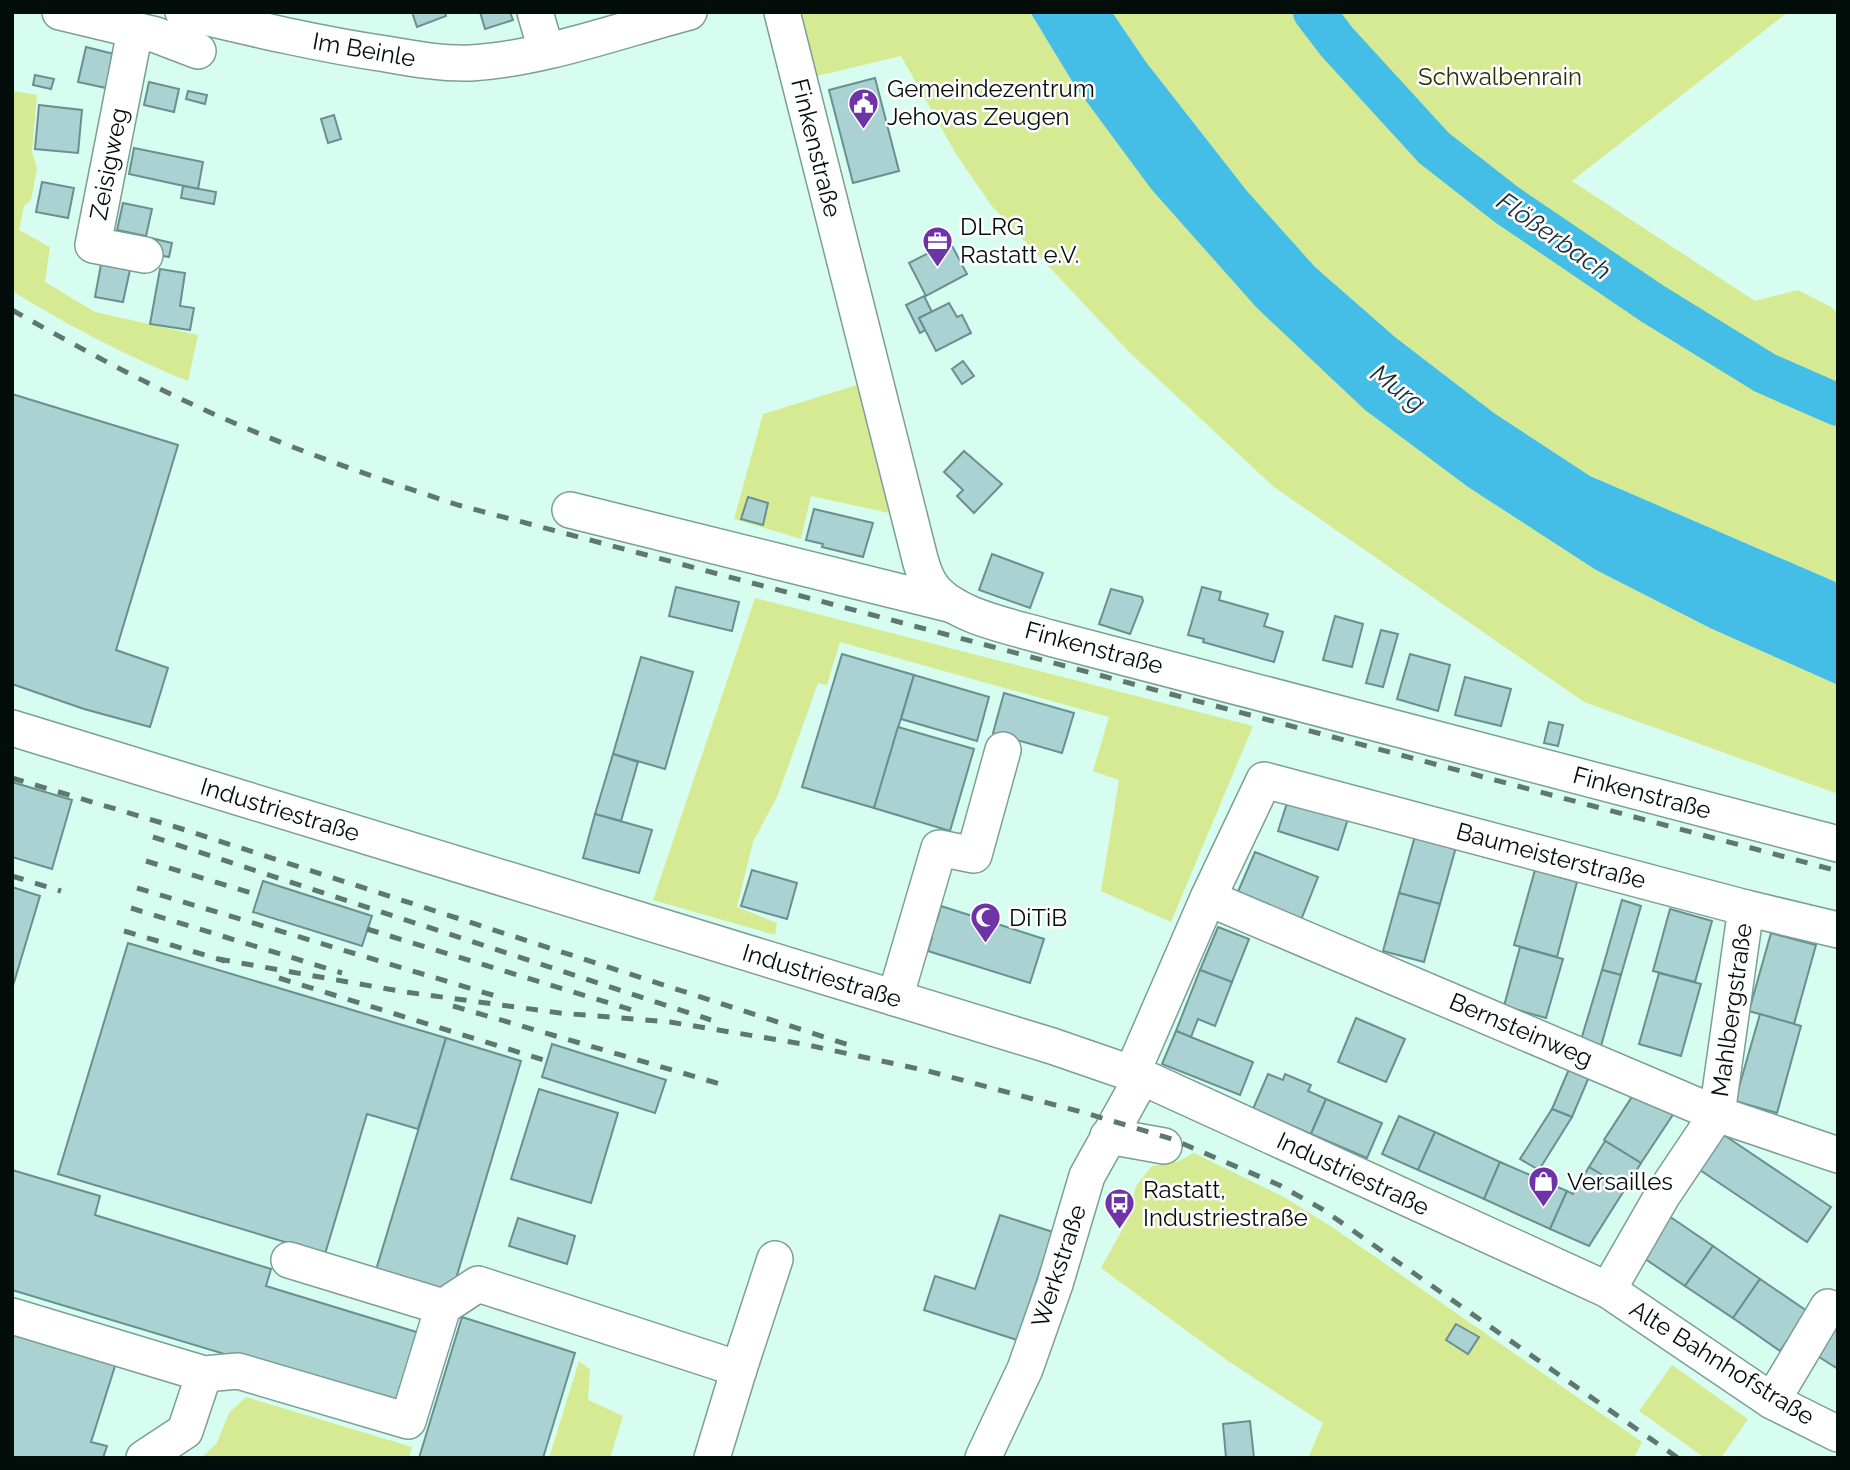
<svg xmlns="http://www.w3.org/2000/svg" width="1850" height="1470" viewBox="0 0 1850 1470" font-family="Raleway,sans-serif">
<rect width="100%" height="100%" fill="#d7fdf0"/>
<g fill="#d6ea93">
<path d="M795,12H1030L1075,86L1365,410L1468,487L1596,570L1710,628L1838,685V794L1584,702L1274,487L1129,352L991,205L956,154L901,56L813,77Z"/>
<path d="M1112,12H1305L1330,44L1427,152L1474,191L1637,304L1477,174L1343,37L1325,12H1788L1572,181L1755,301L1798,290L1831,307L1838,313V583L1590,476L1494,413L1395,337L1315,267L1247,191L1146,62Z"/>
<path d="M13,91L37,95L32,151L37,169L31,200L24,206L19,230L50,247L45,282L95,312L198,335L188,381C126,356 69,326 12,291Z"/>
<path d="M857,385L889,513L811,496L801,539L734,519L763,414Z"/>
<path d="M755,598L1253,726L1171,922L1101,891L1119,780L1093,771L1109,717L840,642L827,685L818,683L778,795L753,842L737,907L777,923L775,935L653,900Z"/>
<path d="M1194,1153L1284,1197L1335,1229L1642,1442L1634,1458H1308L1323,1423L1228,1361L1101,1268L1127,1221L1136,1186L1152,1166L1179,1161Z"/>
<path d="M579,1361L590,1369L588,1400L623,1416L610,1458H549Z"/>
<path d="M1672,1365L1748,1419L1721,1458H1705L1639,1411Z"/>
<path d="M246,1397L412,1447L409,1458H201L217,1443L229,1413Z"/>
</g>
<path fill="#44bee7" d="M1030,12H1112L1146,62L1247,191L1315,267L1395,337L1494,413L1590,476L1838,583V685L1710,628L1596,570L1468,487L1365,410L1257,308L1152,190L1075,86Z"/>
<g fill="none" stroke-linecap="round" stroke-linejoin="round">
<path stroke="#44bee7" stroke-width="42" d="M1314,12L1337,42L1434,148L1507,205L1653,304L1765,373L1838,405"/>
</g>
<g fill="#aad2d3" stroke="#699091" stroke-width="2">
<path d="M412,12H445L446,16L417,27Z"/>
<path d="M480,12H510L513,20L485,29Z"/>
<path d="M86,47L114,54L106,88L78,82Z"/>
<path d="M35,75L54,79L51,89L33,85Z"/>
<path d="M875,78L899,171L853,183L829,90Z"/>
<path d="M149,82L179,89L174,112L144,105Z"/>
<path d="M188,91L207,95L205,104L186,99Z"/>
<path d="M39,105L82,110L78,153L35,149Z"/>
<path d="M334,115L341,139L328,143L321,119Z"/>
<path d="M134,148L203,162L198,189L129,174Z"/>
<path d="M42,182L74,188L68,218L36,212Z"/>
<path d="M183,186L216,192L214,204L181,198Z"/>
<path d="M123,203L152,209L146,236L117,230Z"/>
<path d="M151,238L172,243L169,257L147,253Z"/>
<path d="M950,242L967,274L926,296L909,263Z"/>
<path d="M102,259L131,265L123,302L95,297Z"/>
<path d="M160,269L185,273L180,306L194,308L190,330L150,324Z"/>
<path d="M924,296L932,312L919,318L925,330L920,333L906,305Z"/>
<path d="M949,303L957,317L962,315L971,333L936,351L919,318Z"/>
<path d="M963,361L974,376L962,384L952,369Z"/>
<path d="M12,394L178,445L116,650L168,668L150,727L84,709L12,684Z"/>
<path d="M964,451L1002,484L974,513L957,496L963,490L944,472Z"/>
<path d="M748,497L768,503L763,525L741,519Z"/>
<path d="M814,509L873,523L863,557L822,547L823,544L806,540Z"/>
<path d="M992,554L1043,573L1030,608L979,590Z"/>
<path d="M676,587L739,602L732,631L669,616Z"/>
<path d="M1202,587L1221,592L1219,600L1268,614L1264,626L1283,632L1274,662L1203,642L1204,639L1188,635Z"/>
<path d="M1111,589L1142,597L1143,601L1130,634L1099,624Z"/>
<path d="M1335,616L1363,624L1352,667L1323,660Z"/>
<path d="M1381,630L1398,634L1383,687L1366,683Z"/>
<path d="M842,654L914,675L874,808L802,787Z"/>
<path d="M1410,654L1450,665L1438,711L1397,699Z"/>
<path d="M641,657L693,672L665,769L613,754Z"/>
<path d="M914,675L989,697L977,741L901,719Z"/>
<path d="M1465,677L1511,689L1501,726L1455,715Z"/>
<path d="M1004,693L1074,713L1062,753L993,733Z"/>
<path d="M1549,722L1563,725L1558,746L1544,743Z"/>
<path d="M898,727L974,749L950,831L874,808Z"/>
<path d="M613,754L638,762L621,821L595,814Z"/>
<path d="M12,782L72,800L52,869L12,857Z"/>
<path d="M1288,800L1348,819L1338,850L1278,831Z"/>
<path d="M595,814L652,830L639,873L583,858Z"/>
<path d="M1415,836L1456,847L1440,904L1399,893Z"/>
<path d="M1255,852L1318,877L1301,920L1237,894Z"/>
<path d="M752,870L797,883L787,919L741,906Z"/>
<path d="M1535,870L1577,882L1557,957L1514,945Z"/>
<path d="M263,881L372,916L362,946L253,912Z"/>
<path d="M12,887L40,896L12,989Z"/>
<path d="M1399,893L1440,904L1424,962L1383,951Z"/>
<path d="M1622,900L1641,906L1621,975L1602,970Z"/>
<path d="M941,906L1044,939L1030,983L928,951L932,938L920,934L925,917L937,920Z"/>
<path d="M1670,909L1712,921L1695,982L1653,971Z"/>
<path d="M1218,927L1249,939L1232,982L1200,970Z"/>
<path d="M1771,933L1816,945L1794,1024L1749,1011Z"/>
<path d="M128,943L446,1038L418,1129L367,1114L325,1254L58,1174Z"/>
<path d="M1520,947L1563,959L1546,1018L1504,1006Z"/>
<path d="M1200,970L1232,982L1215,1026L1198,1019L1191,1037L1176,1031Z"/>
<path d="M1602,970L1621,975L1601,1046L1581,1040Z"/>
<path d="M1659,973L1701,984L1681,1056L1639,1044Z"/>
<path d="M1760,1014L1801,1026L1777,1113L1735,1101Z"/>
<path d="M1356,1018L1405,1039L1386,1082L1338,1062Z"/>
<path d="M1176,1031L1253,1062L1240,1095L1162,1064Z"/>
<path d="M446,1038L521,1061L452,1292L376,1270Z"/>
<path d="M552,1044L666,1080L655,1113L542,1077Z"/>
<path d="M1569,1069L1589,1077L1572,1117L1552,1109Z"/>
<path d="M1268,1074L1283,1080L1285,1074L1311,1085L1308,1091L1326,1099L1311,1134L1253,1109Z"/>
<path d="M1639,1086L1676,1110L1641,1163L1604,1140Z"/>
<path d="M539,1089L618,1113L591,1203L511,1179Z"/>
<path d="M1326,1099L1382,1123L1367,1158L1311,1134Z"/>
<path d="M1552,1109L1572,1117L1539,1170L1520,1159Z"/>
<path d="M1399,1116L1435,1132L1418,1170L1382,1154Z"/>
<path d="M1718,1131L1831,1207L1807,1242L1694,1166Z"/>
<path d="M1435,1132L1500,1162L1484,1199L1418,1170Z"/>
<path d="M1605,1141L1641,1163L1625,1189L1589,1167Z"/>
<path d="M1500,1162L1567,1191L1550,1229L1484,1199Z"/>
<path d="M1589,1167L1625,1189L1589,1246L1550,1229L1567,1191L1573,1194Z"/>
<path d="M12,1170L100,1196L95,1215L271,1269L266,1286L423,1334L400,1407L12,1290Z"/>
<path d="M1666,1214L1713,1246L1685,1286L1638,1254Z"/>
<path d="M1000,1215L1053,1232L1017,1340L924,1310L935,1276L975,1289Z"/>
<path d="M518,1218L575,1236L567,1264L509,1246Z"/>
<path d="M1713,1246L1760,1279L1733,1318L1685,1286Z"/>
<path d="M1760,1279L1807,1311L1780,1351L1733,1318Z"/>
<path d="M462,1317L575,1353L543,1458H419Z"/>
<path d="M1838,1322V1369L1816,1355Z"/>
<path d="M1456,1324L1479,1337L1468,1354L1446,1340Z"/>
<path d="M12,1332L116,1363L91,1442L107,1446L103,1458H12Z"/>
<path d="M1250,1421L1254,1458H1226L1223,1424Z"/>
</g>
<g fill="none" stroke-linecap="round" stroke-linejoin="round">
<defs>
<g id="minor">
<path d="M60,12L156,35L198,51"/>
<path d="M183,12C251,28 318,44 386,54C414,59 443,64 471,63C542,59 620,30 689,12"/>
<path d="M535,12L546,50"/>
<path d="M782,12L917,547C920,560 923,573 930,584C951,617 1015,627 1050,638L1838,844"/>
<path d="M135,31L93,245L145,255"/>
<path d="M570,510L953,605"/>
<path d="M12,728L1052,1046L1142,1077L1608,1290L1772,1401L1838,1434"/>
<path d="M1208,898L1717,1114L1838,1155"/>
<path d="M895,998L939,848L974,855L1003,750"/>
<path d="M1132,1073L1208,898L1264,780L1746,908L1838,930"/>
<path d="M1108,1136L1164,1146"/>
<path d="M1608,1290L1662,1196L1717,1114L1746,908"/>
<path d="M443,1307L478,1284L739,1369L775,1259"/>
<path d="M12,1316L204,1374L238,1371L408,1421L443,1307L289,1260"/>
<path d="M1772,1401L1828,1307"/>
<path d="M144,1458L185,1431L204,1374"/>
<path d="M712,1458L739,1369"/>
<path d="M983,1458L1025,1369L1055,1284L1087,1176L1142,1077"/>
</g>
</defs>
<use href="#minor" stroke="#7c9f93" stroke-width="38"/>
<use href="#minor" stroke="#fff" stroke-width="35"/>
<g stroke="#60776f" stroke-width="5" stroke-dasharray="12 12" stroke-linecap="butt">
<path d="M12,310C76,346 140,381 207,411C288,448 373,477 458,505L1838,871"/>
<path d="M12,778L179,828L852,1046"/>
<path d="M153,837L711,1020"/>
<path d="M146,861L258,895"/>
<path d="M12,876L61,891"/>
<path d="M137,888L499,997"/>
<path d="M131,908L342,973"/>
<path d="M367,929L642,1013"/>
<path d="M124,931L225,961"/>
<path d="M218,959L405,992L560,1013L670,1022L803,1044L928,1071L1089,1114L1172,1139L1279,1185L1322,1209L1678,1458"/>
<path d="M279,978L547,1061"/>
<path d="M453,1006L727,1086"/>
</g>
</g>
<defs>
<symbol id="civic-pin" viewBox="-11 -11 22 30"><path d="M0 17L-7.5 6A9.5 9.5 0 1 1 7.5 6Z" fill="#6f33a8" stroke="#fff"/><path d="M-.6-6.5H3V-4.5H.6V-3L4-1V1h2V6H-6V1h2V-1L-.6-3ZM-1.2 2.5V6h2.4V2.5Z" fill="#fff"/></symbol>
<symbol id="office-pin" viewBox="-11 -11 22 30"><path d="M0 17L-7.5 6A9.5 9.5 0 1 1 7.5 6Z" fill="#6f33a8" stroke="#fff"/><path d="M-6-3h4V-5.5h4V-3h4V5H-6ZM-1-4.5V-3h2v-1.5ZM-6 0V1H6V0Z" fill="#fff"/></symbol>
<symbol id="mosque-pin" viewBox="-11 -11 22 30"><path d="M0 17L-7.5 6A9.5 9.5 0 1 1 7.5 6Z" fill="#6f33a8" stroke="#fff"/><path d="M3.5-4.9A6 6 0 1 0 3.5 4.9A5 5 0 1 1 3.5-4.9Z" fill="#fff"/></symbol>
<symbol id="shop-pin" viewBox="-11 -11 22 30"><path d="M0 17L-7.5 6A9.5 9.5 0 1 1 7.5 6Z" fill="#6f33a8" stroke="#fff"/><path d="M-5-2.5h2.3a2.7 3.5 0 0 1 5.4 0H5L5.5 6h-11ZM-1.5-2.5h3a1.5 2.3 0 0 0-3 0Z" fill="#fff"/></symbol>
<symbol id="bus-pin" viewBox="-11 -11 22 30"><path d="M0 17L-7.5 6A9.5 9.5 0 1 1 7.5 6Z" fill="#6f33a8" stroke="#fff"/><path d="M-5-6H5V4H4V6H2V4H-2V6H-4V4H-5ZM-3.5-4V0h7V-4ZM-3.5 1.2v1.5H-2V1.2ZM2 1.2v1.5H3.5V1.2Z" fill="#fff"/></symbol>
</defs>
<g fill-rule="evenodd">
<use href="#civic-pin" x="846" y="86" width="35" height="47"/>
<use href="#office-pin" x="920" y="224" width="35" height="47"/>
<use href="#mosque-pin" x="968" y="900" width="35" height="47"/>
<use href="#shop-pin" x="1526" y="1164" width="35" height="47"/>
<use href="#bus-pin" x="1102" y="1186" width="35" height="47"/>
</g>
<g text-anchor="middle" stroke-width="5" stroke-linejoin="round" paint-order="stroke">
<g font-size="24" fill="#030e0a" stroke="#fff">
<text transform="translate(364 50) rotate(10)" y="8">Im Beinle</text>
<text transform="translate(816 148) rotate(76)" y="8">Finkenstraße</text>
<text transform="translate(109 164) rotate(-79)" y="8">Zeisigweg</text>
<text transform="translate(1094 648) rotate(15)" y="8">Finkenstraße</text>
<text transform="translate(1642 793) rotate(15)" y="8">Finkenstraße</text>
<text transform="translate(280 810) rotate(17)" y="8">Industriestraße</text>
<text transform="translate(1551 856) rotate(15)" y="8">Baumeisterstraße</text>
<text transform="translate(822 976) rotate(17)" y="8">Industriestraße</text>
<text transform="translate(1732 1010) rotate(-82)" y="8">Mahlbergstraße</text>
<text transform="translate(1521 1030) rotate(23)" y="8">Bernsteinweg</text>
<text transform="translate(1353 1174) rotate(25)" y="8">Industriestraße</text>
<text transform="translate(1059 1266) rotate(-72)" y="8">Werkstraße</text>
<text transform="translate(1722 1363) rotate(32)" y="8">Alte Bahnhofstraße</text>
</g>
<g font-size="24" fill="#282f07" stroke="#fff">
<text x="1500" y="85">Schwalbenrain</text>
</g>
<g font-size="24" fill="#030e0a" stroke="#fff" text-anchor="start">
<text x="887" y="97">Gemeindezentrum<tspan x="887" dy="28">Jehovas Zeugen</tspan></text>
<text x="960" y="235">DLRG<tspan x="960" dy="28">Rastatt e.V.</tspan></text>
<text x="1009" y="926">DiTiB</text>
<text x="1567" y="1190">Versailles</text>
<text x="1143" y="1198">Rastatt,<tspan x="1143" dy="28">Industriestraße</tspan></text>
</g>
<g font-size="26" font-style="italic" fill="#1a2f37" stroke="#fff">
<text transform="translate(1554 236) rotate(35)" y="9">Flößerbach</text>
<text transform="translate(1398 388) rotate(37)" y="9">Murg</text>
</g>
</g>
<rect width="1850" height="1470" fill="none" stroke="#030e0a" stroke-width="28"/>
</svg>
